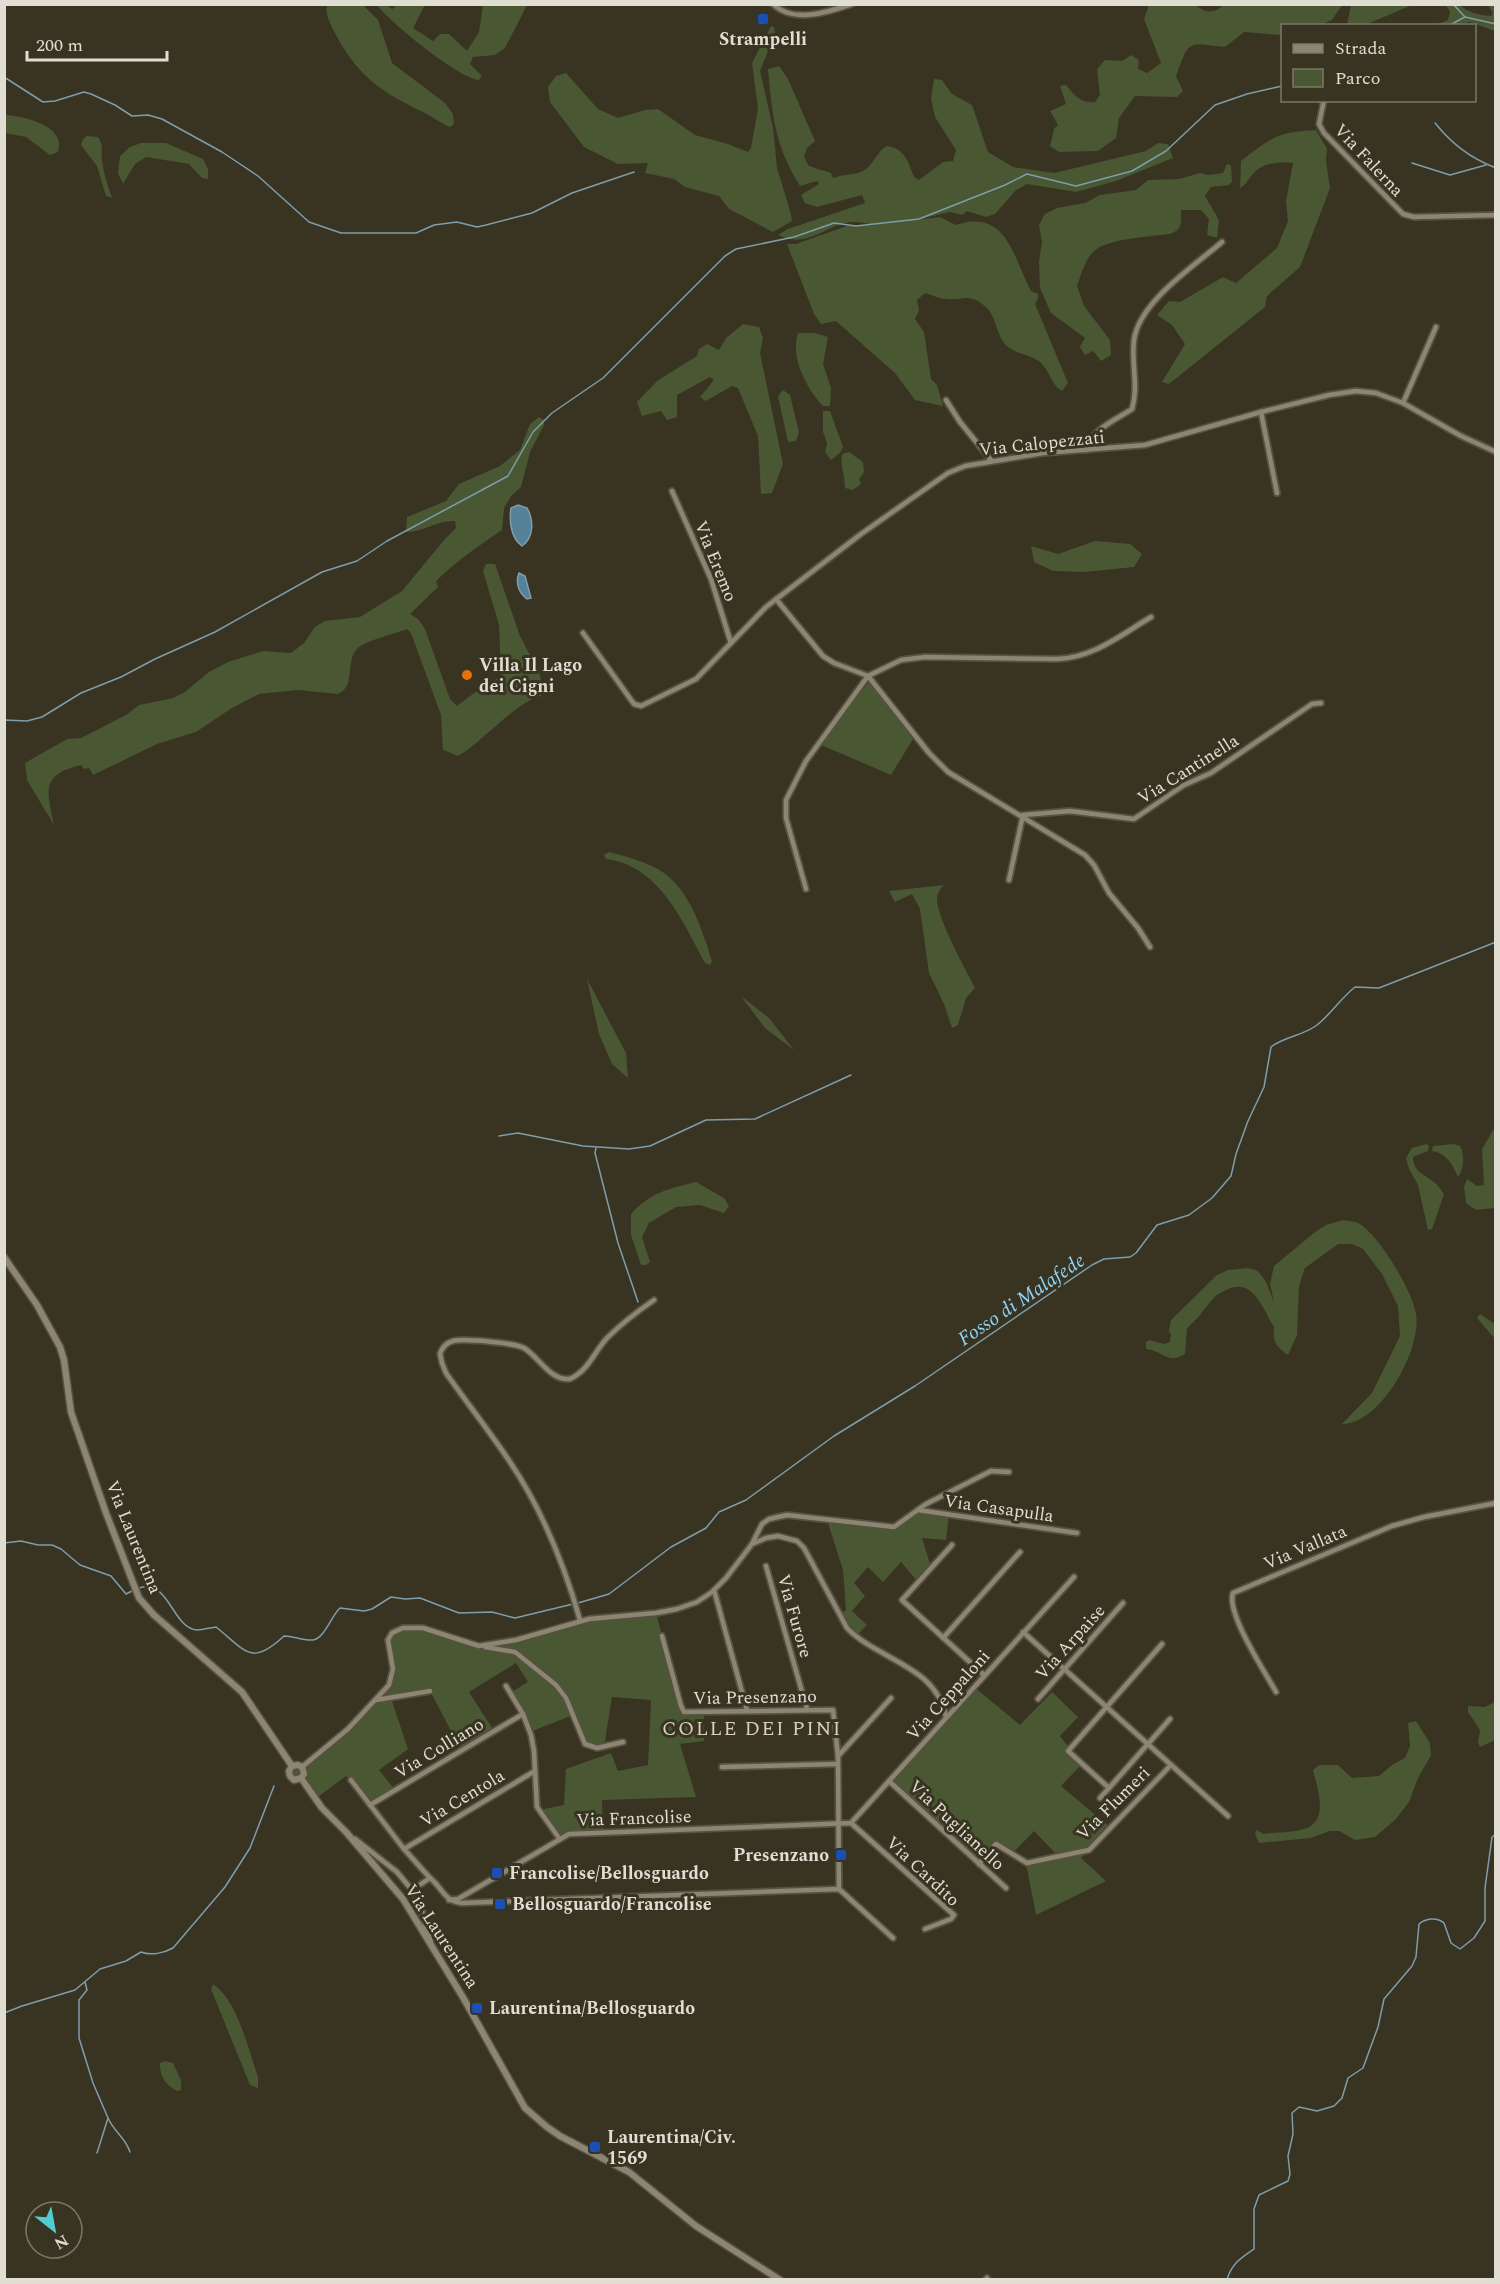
<svg xmlns="http://www.w3.org/2000/svg" width="1500" height="2284" viewBox="0 0 1500 2284" font-family="Spectral,serif">
<rect width="100%" height="100%" fill="#393322"/>
<g fill="#495733">
<path d="M327,5H363L378,20L392,63L445,103L453,114L454,124L450,127C441,124 434,117 425,113C383,93 359,78 336,35C331,25 325,16 327,5Z"/>
<path d="M377,5H385L393,9L396,5H425L413,28L433,41L440,34H449L467,51L479,32L483,5H527L505,48L495,55L473,57L470,64L482,76L479,80C461,80 388,21 377,5Z"/>
<path d="M1149,5H1196C1203,13 1216,14 1223,5H1342L1332,20L1320,25L1282,26V35H1280L1244,32L1225,47C1186,43 1190,39 1176,76L1183,91L1177,97L1135,96L1119,118L1116,138L1098,151L1059,152L1050,146L1054,129L1058,125L1050,111L1066,104L1060,86L1066,85C1074,95 1081,104 1095,102L1100,95L1097,69L1105,60L1122,61L1131,55L1139,60L1138,69L1147,73L1161,63L1144,19Z"/>
<path d="M1351,5V4L1412,5L1365,25H1347Z"/>
<path d="M1446,5H1460C1466,12 1482,16 1491,16L1493,13L1488,5H1495V31L1470,22L1456,25H1436L1448,20L1450,12Z"/>
<path d="M771,26L774,27L775,34L760,71L773,128L777,168L791,214L792,221L773,232L729,209L719,196L685,187L674,179L645,173L648,163L618,164L584,147L550,102L548,87L556,76L566,73L598,109L618,118L645,110L658,109L695,135L728,144L748,152L751,148L758,109L752,63Z"/>
<path d="M779,66L788,79L815,141L807,148L804,157L809,166L831,173L833,178C843,174 856,175 863,171C874,165 876,152 887,146C905,149 908,161 914,177L919,180L943,162L953,161L956,150L935,117L931,99L934,79L942,80L952,94L972,105L988,152L1013,167L1054,173L1146,151L1158,143L1168,144L1173,158L1116,181L1076,192L1027,184L1016,190L995,214L986,217L967,211L962,215L950,212L916,220L940,217L956,225C1007,208 1013,257 1031,291L1038,294V298L1035,304L1068,383L1062,391C1051,385 1050,371 1040,362C1030,353 1013,355 1004,343C995,330 996,313 982,304C968,293 961,301 947,299C940,299 932,295 925,293L917,300L919,310L915,319L924,332L931,379L937,385L943,406L915,400L895,373L836,321L821,324L814,314L787,244H796L847,226L877,225C870,224 862,222 854,222C827,222 810,250 778,235L788,229L865,203L862,195L817,207L805,203L801,195L819,184L817,181L800,186C775,147 772,114 768,69Z"/>
<path d="M5,115C24,116 67,126 58,152L50,155L26,137L5,133Z"/>
<path d="M1316,130L1327,149L1326,161L1330,188L1300,267L1267,296L1265,307L1169,384L1162,382L1185,344L1172,325L1157,315L1169,301L1180,302L1223,277L1236,283L1277,248L1288,221L1286,201L1293,163C1279,162 1263,162 1253,174C1248,179 1246,185 1240,188L1241,161C1271,138 1276,132 1316,130Z"/>
<path d="M87,136L98,137C104,146 101,150 102,160C103,172 108,186 112,198L106,196L97,166L81,145L83,139Z"/>
<path d="M141,143H166L203,159L208,169V179L202,178L189,164L146,157L135,164L123,184L118,173L120,156L130,147Z"/>
<path d="M1227,164L1231,165L1232,182L1229,185L1211,187L1205,196L1219,220L1217,238L1207,235L1209,219L1201,210H1181C1181,222 1183,229 1170,234C1150,237 1107,238 1093,252C1085,260 1081,275 1077,286L1084,306L1110,340L1111,355L1101,361L1093,351L1085,355L1080,347L1085,338L1051,313L1040,288L1039,262L1042,242L1039,225L1045,214L1057,208L1085,203L1100,195L1136,190L1148,180L1179,179L1200,173L1208,175L1223,173Z"/>
<path d="M743,324L759,327L763,338L760,353L783,464L772,493L761,494L758,436L738,388L732,386L706,401L700,397L714,380L710,377L677,395V417L667,420L661,411L642,416L637,402L657,381L697,356L699,349L707,344L719,350L726,338Z"/>
<path d="M798,333H815L828,337L823,364L831,388L830,406H823C806,388 790,357 798,333Z"/>
<path d="M783,390L790,395L799,432L796,441L788,442L778,396Z"/>
<path d="M823,411H830L843,447L840,453L831,460L825,452L827,443L823,432Z"/>
<path d="M539,417L544,420V425L530,452L521,487L511,496L504,508L502,530C478,546 457,561 436,581L438,587L410,614L418,619L425,629L450,699L457,706L474,693L501,676L499,625L483,571L486,564H495L520,636L539,672L543,689L541,696C517,701 483,742 458,756L443,750L441,715L411,633L407,629C394,634 368,640 358,648C344,660 357,686 338,694L298,690L259,694L232,708L196,732L157,744L93,775L89,768L84,769L81,765C40,775 47,791 54,825L27,780L25,763L67,739L81,738L126,715L139,705L173,698L185,692L209,672L228,662L263,651L291,653L304,643L315,627L325,621L360,617L402,591L445,539L456,528L455,521C437,520 424,532 406,532L407,517L446,501L459,484L500,466L520,450L530,424Z"/>
<path d="M849,452L863,462L864,472L859,479L861,484L853,490L845,488C845,475 840,467 842,454Z"/>
<path d="M1095,541L1130,544L1142,554L1134,567L1084,572L1053,571L1034,562L1031,546L1058,554Z"/>
<path d="M869,682L913,739L891,775L819,744Z"/>
<path d="M609,852C625,856 643,861 658,869C689,887 702,929 712,961L710,965L705,963C683,922 659,865 606,859L604,855Z"/>
<path d="M944,885C940,889 938,892 937,897C935,915 966,970 975,988L966,998L958,1025L952,1028L944,1004L929,973L920,909L912,894L895,902L889,891Z"/>
<path d="M587,979L626,1053L628,1078L612,1064L599,1034Z"/>
<path d="M741,996L769,1018L794,1050L765,1028Z"/>
<path d="M1495,1127V1208L1476,1210L1466,1203L1464,1187L1467,1179L1477,1186L1484,1185L1482,1149Z"/>
<path d="M1426,1144L1429,1146L1428,1151L1413,1157C1414,1173 1423,1173 1434,1182C1438,1185 1441,1190 1444,1194L1432,1229L1428,1230L1418,1185L1409,1169L1406,1158L1412,1148Z"/>
<path d="M1454,1144L1460,1146C1465,1155 1464,1169 1458,1177C1453,1165 1446,1153 1432,1151L1433,1146Z"/>
<path d="M696,1182L724,1198L729,1206L724,1213L700,1205L676,1207L649,1223L642,1237L650,1262L646,1265H641L631,1235V1214C651,1192 668,1189 696,1182Z"/>
<path d="M1343,1220C1348,1221 1355,1221 1360,1224C1380,1237 1412,1290 1416,1314C1422,1349 1381,1424 1342,1424L1372,1393L1400,1336L1398,1306L1382,1274L1363,1249L1352,1244H1338L1305,1268L1299,1286L1297,1335L1288,1355C1277,1347 1272,1342 1274,1327C1262,1307 1252,1275 1224,1291C1220,1293 1216,1295 1213,1299C1204,1309 1198,1319 1187,1328L1185,1354C1167,1365 1164,1351 1146,1349V1342L1150,1340L1164,1344L1170,1342L1171,1335L1169,1331L1171,1320L1217,1275L1228,1270L1248,1268L1258,1271L1266,1282L1274,1302L1270,1284L1274,1266L1315,1232L1326,1225Z"/>
<path d="M1480,1314L1495,1324V1339L1477,1318Z"/>
<path d="M918,1510L949,1514L946,1540L922,1538L931,1567L918,1582L901,1562L883,1582L868,1567L854,1583L865,1596L852,1611L867,1625L856,1636L839,1616L846,1610L843,1570L827,1520L894,1527Z"/>
<path d="M656,1613L681,1706L684,1711L704,1712V1741L680,1744L696,1797L602,1800L603,1831L569,1834L559,1838L539,1810L564,1805L566,1769L611,1753L618,1771L648,1765L651,1700L612,1697L604,1747L588,1746L573,1715L530,1732L510,1693L528,1682L516,1663L469,1692L494,1731L461,1750L430,1691L391,1698L408,1749L379,1770L395,1790L370,1805L346,1776L315,1799L301,1779L292,1778L289,1771L296,1765L303,1767L394,1681L388,1643L394,1631L416,1627L479,1646L511,1641L580,1620Z"/>
<path d="M973,1686L1020,1725L1052,1692L1078,1717L1060,1736L1082,1764L1061,1786L1111,1828L1081,1858L1106,1881L1036,1915L1026,1863L1059,1857L1034,1831L1012,1854L1000,1845L993,1846L979,1864L889,1781Z"/>
<path d="M1495,1702V1740L1480,1747L1478,1742L1480,1730L1468,1712V1706L1485,1707Z"/>
<path d="M1416,1721L1430,1743L1431,1755L1418,1778L1409,1802L1395,1820L1375,1837L1355,1840L1339,1831H1330L1311,1838L1259,1843L1255,1834L1257,1830L1263,1834C1276,1832 1295,1833 1307,1828C1329,1818 1317,1787 1313,1770L1319,1765H1338L1352,1778L1379,1776L1392,1765L1405,1758L1410,1746L1408,1723Z"/>
<path d="M213,1984C238,2001 248,2049 258,2077V2088L250,2085L211,1989Z"/>
<path d="M165,2061L173,2063L181,2080V2090L177,2091C166,2086 159,2075 160,2063Z"/>
</g>
<g fill="#558199" stroke="#7f9daa" stroke-width="1.5">
<path d="M518,505L527,508C534,520 534,538 522,546C511,538 509,522 511,508Z"/>
<path d="M519,573L525,576L531,598L527,599C519,593 515,583 519,573Z"/>
</g>
<g fill="none" stroke-linecap="round" stroke-linejoin="round">
<g stroke="#7f9daa" stroke-width="1.5">
<path d="M1453,4L1465,17"/>
<path d="M1448,26L1465,17L1496,24"/>
<path d="M4,77L43,102L55,101L84,92L91,94L115,105L132,116L148,115L162,119L222,152L258,176L309,222L341,233H416L434,225L457,222L477,227L486,225L532,213L572,193L634,172"/>
<path d="M1435,123C1452,144 1470,158 1496,168"/>
<path d="M1412,163L1450,175L1486,165"/>
<path d="M4,720L27,721L42,717L81,693L121,677L155,659L215,632L322,572L357,561L387,541L508,476L533,432L552,413L603,378L725,256L736,249L794,237L834,223L856,226L919,219L1005,185L1027,174L1076,186L1132,171L1166,151L1215,105L1247,94L1282,86"/>
<path d="M499,1136L518,1133L583,1146L629,1149L650,1146L706,1120L755,1119L851,1075"/>
<path d="M596,1148L595,1153L618,1243L638,1302"/>
<path d="M4,1543L21,1541L38,1545H52L61,1549L80,1565L111,1576L126,1594L134,1590"/>
<path d="M139,1588C169,1578 172,1628 197,1630C202,1630 210,1628 216,1627C246,1651 251,1667 284,1636C294,1636 303,1641 313,1640C325,1638 331,1616 340,1608L364,1611L372,1609L391,1597L405,1599L420,1598L459,1613L492,1612L515,1618L573,1604"/>
<path d="M578,1603L609,1594L671,1547L706,1528L719,1512L746,1500L834,1436L915,1386L1092,1265L1104,1259L1130,1257L1136,1253L1157,1225L1189,1215L1212,1198L1231,1176L1236,1154L1248,1121L1264,1087L1271,1047C1285,1036 1303,1036 1317,1025C1331,1014 1341,998 1355,987L1379,988L1496,942"/>
<path d="M85,1982L87,1990L79,2000V2038L93,2083L108,2118L97,2153"/>
<path d="M4,2013L22,2006L75,1990L100,1969L126,1961L141,1952C151,1956 164,1953 173,1948L225,1887L250,1848L274,1786"/>
<path d="M108,2118C114,2132 126,2138 130,2152"/>
<path d="M1227,2280C1231,2264 1242,2257 1254,2249V2209L1259,2195L1288,2181L1290,2174L1288,2156L1293,2134L1292,2113L1299,2107L1317,2111L1334,2106L1342,2098L1348,2078L1363,2068L1378,2027L1384,1999L1412,1966L1416,1957L1419,1924C1426,1918 1437,1917 1444,1923L1451,1943L1460,1949L1474,1938L1485,1921V1888L1492,1837L1496,1834"/>
</g>
<defs>
<g id="minor">
<path d="M773,4C793,24 829,12 852,4"/>
<path d="M1324,100L1319,124L1324,133L1403,214L1414,217L1496,215"/>
<path d="M946,400L960,422L991,460"/>
<path d="M1403,403L1436,327"/>
<path d="M1261,412L1277,493"/>
<path d="M1086,450C1089,431 1117,419 1132,409C1139,386 1131,364 1134,340C1139,302 1194,266 1222,242"/>
<path d="M672,491L711,579L731,643"/>
<path d="M776,599L823,656L834,663L868,676L929,753L948,772L1085,855L1094,865L1109,893L1138,928L1150,947"/>
<path d="M583,633L634,704L641,706L696,679L766,607L861,534L948,473L965,466L1043,453L1145,445L1261,412L1329,395L1356,391L1376,393L1403,403L1461,436L1496,452"/>
<path d="M1009,880L1023,815L1070,811L1134,819L1184,785L1211,773L1312,704L1321,703"/>
<path d="M806,889L786,818V800L806,761L868,676L901,660L925,657L1057,659C1093,658 1121,635 1151,617"/>
<path d="M918,1510L1077,1533"/>
<path d="M752,1544L762,1524L769,1519L787,1515L894,1527L926,1504L991,1471L1009,1472"/>
<path d="M952,1545L902,1600L984,1675"/>
<path d="M766,1566L807,1709"/>
<path d="M714,1590L747,1710"/>
<path d="M580,1620C564,1564 543,1511 510,1462C490,1432 467,1403 446,1373L442,1363L440,1354C442,1347 446,1343 453,1341C464,1338 514,1343 524,1348C539,1357 550,1381 570,1379C589,1370 594,1352 607,1338C621,1324 638,1311 654,1300"/>
<path d="M1023,1632L1228,1816"/>
<path d="M662,1636L681,1706L684,1712L833,1710L838,1756L839,1889"/>
<path d="M943,1638L1020,1552"/>
<path d="M1162,1644L1068,1751L1109,1788L1170,1719"/>
<path d="M485,1647L515,1652L556,1685L566,1698L585,1744L597,1748L623,1742"/>
<path d="M506,1686L523,1714L531,1735L534,1751L537,1807L559,1838"/>
<path d="M1276,1692C1265,1672 1226,1613 1233,1593L1392,1526L1424,1517L1496,1503"/>
<path d="M1038,1699L1123,1603"/>
<path d="M376,1700L430,1691"/>
<path d="M838,1756L891,1698"/>
<path d="M302,1767L348,1729L389,1685L393,1669L388,1640L392,1633L403,1628H423L479,1646L516,1640L589,1619L656,1613L677,1609L697,1602L712,1592L726,1578L752,1544L766,1538L778,1536L797,1541L804,1548L847,1628C879,1661 936,1665 946,1717"/>
<path d="M722,1767L837,1764"/>
<path d="M351,1780L404,1849L430,1878"/>
<path d="M889,1781L1006,1888"/>
<path d="M1100,1798L1109,1788"/>
<path d="M370,1805L523,1714"/>
<path d="M851,1823L954,1915L951,1919L925,1929"/>
<path d="M355,1839L397,1872L412,1890L422,1909L423,1919L431,1942"/>
<path d="M404,1849L535,1771"/>
<path d="M979,1864L996,1844L1027,1863L1089,1850L1171,1765"/>
<path d="M412,1890L430,1878C442,1887 444,1902 463,1903L839,1889L893,1938"/>
<path d="M449,1900L458,1899L569,1834L851,1823L1074,1577"/>
<path d="M985,2280L987,2278"/>
</g>
<g id="secondary">
<path d="M4,1257L37,1305L60,1347L64,1360L71,1412L106,1513L139,1598L154,1615L242,1692L292,1766"/>
<path d="M292,1766L289,1771L290,1776L294,1780L301,1778"/>
<path d="M292,1766L298,1765L302,1767L304,1774L301,1778"/>
<path d="M301,1778L322,1808L346,1832L403,1899L464,1999L525,2108L547,2127L560,2136L629,2172L696,2226L780,2280"/>
</g>
</defs>
<use href="#minor" stroke="#565142" stroke-width="8"/>
<use href="#secondary" stroke="#565142" stroke-width="9"/>
<use href="#minor" stroke="#8b8571" stroke-width="4.5"/>
<use href="#secondary" stroke="#8b8571" stroke-width="6"/>
</g>
<g fill="#1a4fb4" stroke="#393322" stroke-width="2">
<rect x="757" y="13" width="12" height="12" rx="3"/>
<rect x="835" y="1849" width="12" height="12" rx="3"/>
<rect x="491" y="1867" width="12" height="12" rx="3"/>
<rect x="494" y="1898" width="12" height="12" rx="3"/>
<rect x="471" y="2002" width="12" height="12" rx="3"/>
<rect x="589" y="2141" width="12" height="12" rx="3"/>
</g>
<circle fill="#e8710a" stroke="#393322" stroke-width="2" cx="467" cy="675" r="6"/>
<g text-anchor="middle" stroke-width="6" stroke-linejoin="round" paint-order="stroke">
<g font-size="18" font-weight="bold" fill="#e0ddd2" stroke="#393322" text-anchor="start">
<text x="763" y="45" text-anchor="middle">Strampelli</text>
<text x="479" y="671">Villa Il Lago<tspan x="479" dy="21">dei Cigni</tspan></text>
<text x="829" y="1861" text-anchor="end">Presenzano</text>
<text x="509" y="1879">Francolise/Bellosguardo</text>
<text x="512" y="1910">Bellosguardo/Francolise</text>
<text x="489" y="2014">Laurentina/Bellosguardo</text>
<text x="607" y="2143">Laurentina/Civ.<tspan x="607" dy="21">1569</tspan></text>
</g>
<g font-size="18" fill="#e0ddd2" stroke="#393322">
<text transform="translate(1369 160) rotate(47)" y="6">Via Falerna</text>
<text transform="translate(1042 443) rotate(-6)" y="6">Via Calopezzati</text>
<text transform="translate(716 561) rotate(68)" y="6">Via Eremo</text>
<text transform="translate(1188 769) rotate(-32)" y="6">Via Cantinella</text>
<text transform="translate(999 1508) rotate(8)" y="6">Via Casapulla</text>
<text transform="translate(134 1537) rotate(68)" y="6">Via Laurentina</text>
<text transform="translate(1305 1547) rotate(-23)" y="6">Via Vallata</text>
<text transform="translate(795 1616) rotate(74)" y="6">Via Furore</text>
<text transform="translate(1070 1642) rotate(-48)" y="6">Via Arpaise</text>
<text transform="translate(948 1695) rotate(-48)" y="6">Via Ceppaloni</text>
<text transform="translate(755 1697) rotate(-1)" y="6">Via Presenzano</text>
<text transform="translate(439 1748) rotate(-31)" y="6">Via Colliano</text>
<text transform="translate(462 1798) rotate(-31)" y="6">Via Centola</text>
<text transform="translate(1113 1803) rotate(-45)" y="6">Via Flumeri</text>
<text transform="translate(634 1818) rotate(-2)" y="6">Via Francolise</text>
<text transform="translate(957 1825) rotate(43)" y="6">Via Puglianello</text>
<text transform="translate(923 1871) rotate(43)" y="6">Via Cardito</text>
<text transform="translate(442 1936) rotate(57)" y="6">Via Laurentina</text>
</g>
<g font-size="20" font-style="italic" fill="#8cd5fb" stroke="#393322">
<text transform="translate(1021 1299) rotate(-34)" y="7">Fosso di Malafede</text>
</g>
<g font-size="20" letter-spacing="1.5" fill="#d8d0bb" stroke="#393322">
<text x="752" y="1735">COLLE DEI PINI</text>
</g>
</g>
<rect width="1500" height="2284" fill="none" stroke="#e0ddd2" stroke-width="12"/>
<rect x="1281" y="24" width="195" height="78" fill="#393322" stroke="#7c7768" stroke-width="1.5"/>
<rect x="1293" y="44" width="30" height="9" fill="#8b8571" stroke="#7c7768" stroke-width="1.5"/>
<text x="1335" y="54" font-size="18" fill="#e0ddd2">Strada</text>
<rect x="1293" y="69" width="30" height="18" fill="#495733" stroke="#7c7768" stroke-width="1.5"/>
<text x="1335" y="84" font-size="18" fill="#e0ddd2">Parco</text>
<g transform="translate(54 2230) rotate(149)"><circle r="28" fill="#393322" stroke="#7c7768" stroke-width="1.5"/>
<path d="M0-4.5L10 22L0 15L-10 22Z" fill="#52cdcf"/>
<text y="-9" font-size="16" font-weight="bold" text-anchor="middle" fill="#e0ddd2">N</text>
</g>
<path d="M27 51v9h140v-9" fill="none" stroke="#e0ddd2" stroke-width="3"/>
<text x="36" y="51" font-size="18" fill="#e0ddd2" stroke="#393322" stroke-width="4.5" paint-order="stroke">200 m</text>
</svg>
